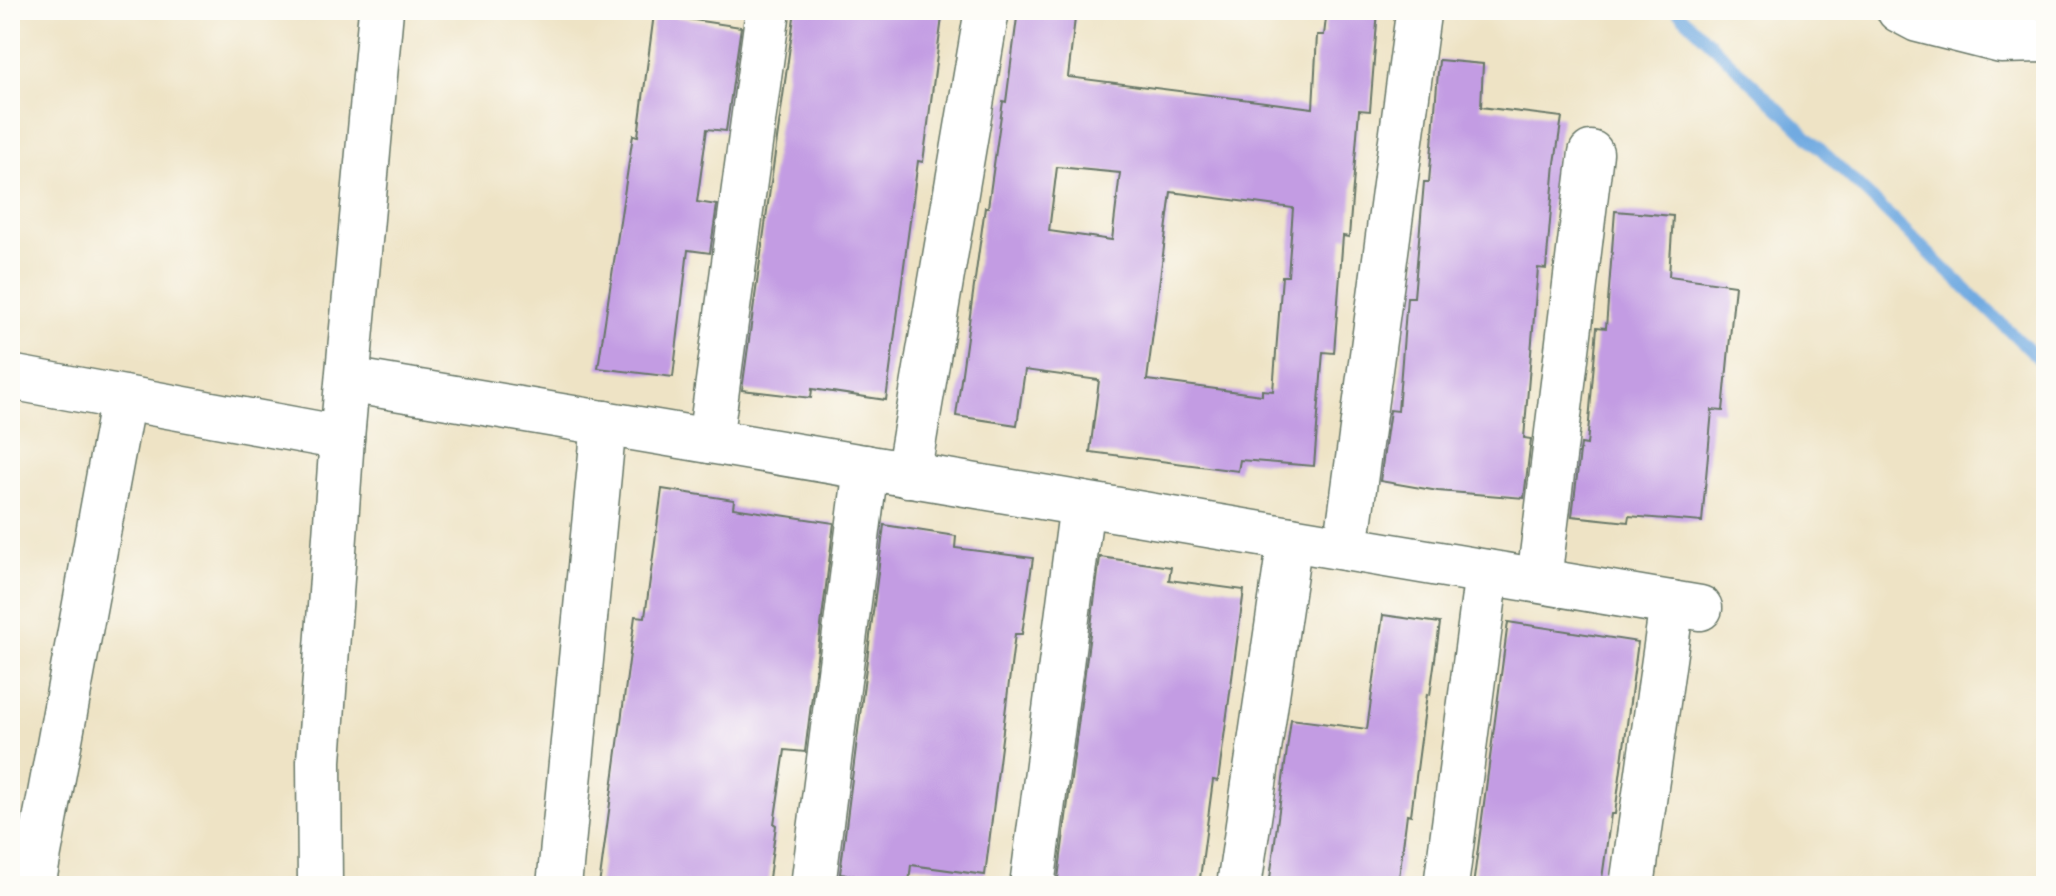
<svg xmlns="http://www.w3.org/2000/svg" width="2056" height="896" viewBox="0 0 2056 896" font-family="'IM FELL Double Pica',serif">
<rect width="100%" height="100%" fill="#fdfcf7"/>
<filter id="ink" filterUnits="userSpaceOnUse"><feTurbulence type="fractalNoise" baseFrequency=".0125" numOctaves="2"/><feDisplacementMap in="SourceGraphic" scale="16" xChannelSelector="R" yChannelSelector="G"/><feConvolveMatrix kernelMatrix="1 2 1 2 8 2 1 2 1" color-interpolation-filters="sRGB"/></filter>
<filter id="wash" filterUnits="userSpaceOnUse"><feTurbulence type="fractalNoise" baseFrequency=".006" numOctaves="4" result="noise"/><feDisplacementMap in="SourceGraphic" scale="32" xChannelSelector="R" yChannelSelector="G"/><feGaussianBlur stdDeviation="1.8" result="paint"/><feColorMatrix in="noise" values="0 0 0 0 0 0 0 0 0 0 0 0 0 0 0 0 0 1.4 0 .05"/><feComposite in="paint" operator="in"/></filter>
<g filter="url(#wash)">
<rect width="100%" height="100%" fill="#eee3c5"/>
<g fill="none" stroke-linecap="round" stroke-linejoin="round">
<path stroke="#71aae1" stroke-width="12" d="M1676,10L2046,366"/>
</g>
<g id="blocks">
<g fill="#c39ce3" fill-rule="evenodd">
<path d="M795,10H943L923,162L918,161L886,400L812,389L811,398L742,390Z"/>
<path d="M1018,10H1076L1068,77L1313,108L1317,35H1324L1327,10H1378L1370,111L1359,110L1349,237L1343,236L1334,353L1323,352L1314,466L1240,460L1238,471L1090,452L1099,380L1025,370L1017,425L956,416L985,207H988L1003,101L1006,102ZM1057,167L1120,173L1112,240L1049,231ZM1171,192L1293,208L1288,276H1282L1273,391L1262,390V395L1147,380Z"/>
<path d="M654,14L741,27L726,131L707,129L697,202L717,205L710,253L688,250L673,377L598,368L633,135L638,136Z"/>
<path d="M1439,60L1483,64L1481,107L1562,117L1555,163L1546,269L1538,268L1524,438L1531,439L1524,498L1438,491L1380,481L1390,410L1398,411L1407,297H1414L1424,182H1429Z"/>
<path d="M1615,211L1673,216L1669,276L1735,285L1723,411L1712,410L1702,522L1629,516L1628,522L1572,516L1581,444L1587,445L1597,327L1606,328Z"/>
<path d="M662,489L734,500L733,508L834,523L805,752L785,750L774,824L776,825L768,886H599L635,616L645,617Z"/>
<path d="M884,525L956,536L955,548L1033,558L1022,634H1015L985,875L911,865L909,883L840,874Z"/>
<path d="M1100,557L1171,567L1169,580L1244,590L1218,781L1213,780L1199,886H1057Z"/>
<path d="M1383,615L1440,623L1430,695L1427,694L1411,815L1407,814L1398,886H1269L1291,719L1367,729Z"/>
<path d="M1508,622L1638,642L1615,814H1611L1601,886H1473Z"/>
</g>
</g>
</g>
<g filter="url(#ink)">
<use href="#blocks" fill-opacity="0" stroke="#677767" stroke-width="2"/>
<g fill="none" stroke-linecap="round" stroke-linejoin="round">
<defs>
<g id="minor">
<path d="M1899,10L1918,20L2001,41L2046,40"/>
<path d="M10,377L342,438"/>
<path d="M348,380L1700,608"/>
<path d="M710,441L768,10"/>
<path d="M908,475L987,10"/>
<path d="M1346,548L1418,14"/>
<path d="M1539,580L1591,153"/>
<path d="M33,886L123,398"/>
<path d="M320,886L319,761L342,438L381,10"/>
<path d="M559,886L604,423"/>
<path d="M813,886L866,467"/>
<path d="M1032,886L1082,504"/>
<path d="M1239,886L1290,539"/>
<path d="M1446,886L1487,572"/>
<path d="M1632,886L1672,603"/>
</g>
</defs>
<use href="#minor" stroke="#677767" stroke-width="47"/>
<use href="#minor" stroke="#fff" stroke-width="44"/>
</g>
</g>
<rect width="2056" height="896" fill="none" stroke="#fdfcf7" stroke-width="40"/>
</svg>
